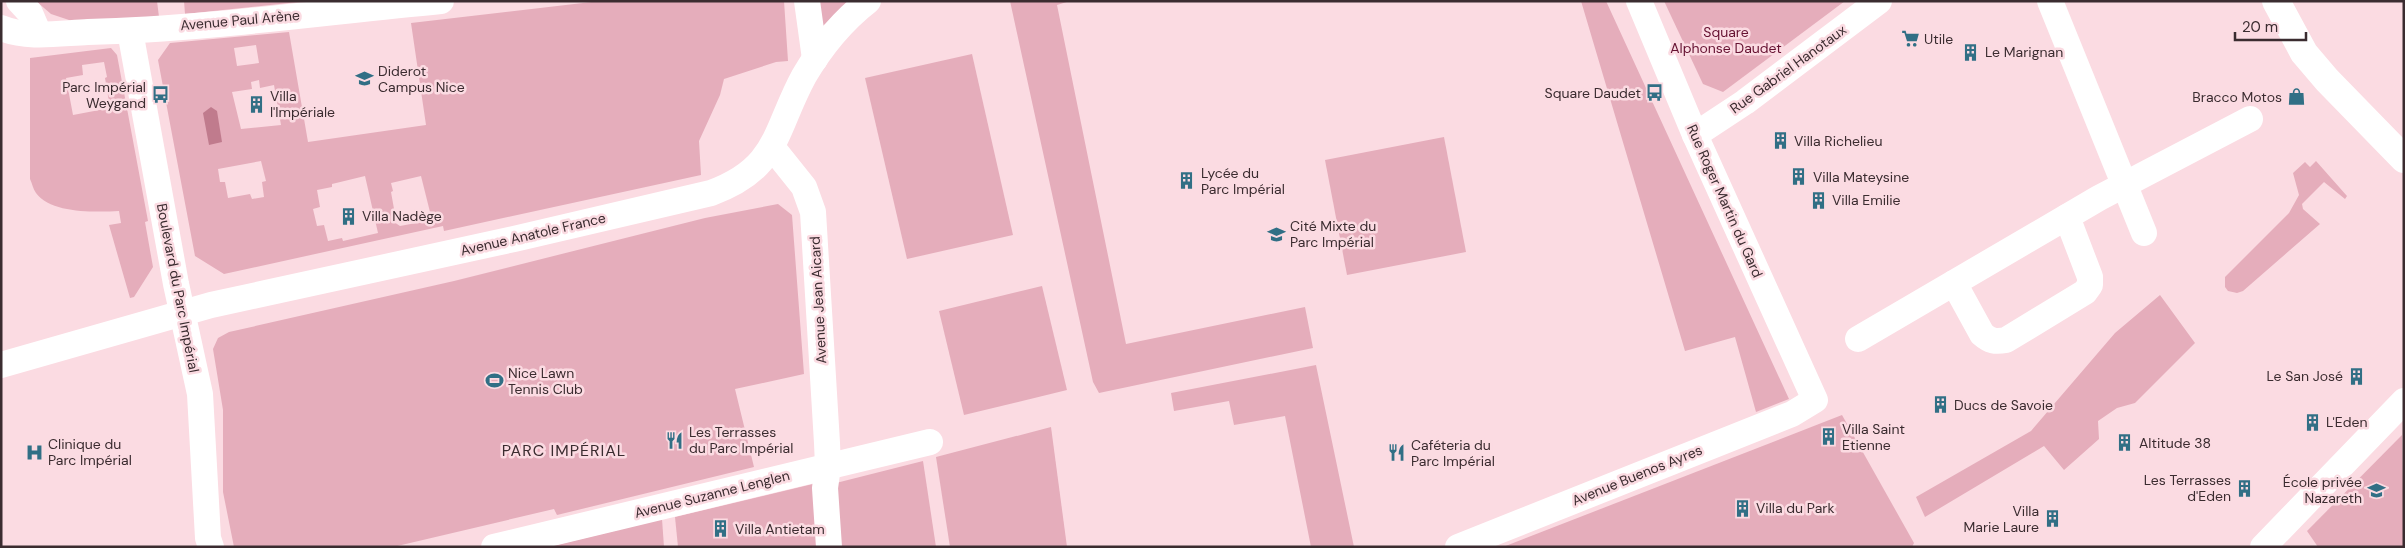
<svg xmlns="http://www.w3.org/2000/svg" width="2405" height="548" viewBox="0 0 2405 548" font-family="'DM Sans',sans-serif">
<rect width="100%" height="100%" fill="#fbdbe2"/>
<g fill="#e5adbb" fill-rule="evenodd">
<path d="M36,1H157L159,17L78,23L51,14Z"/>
<path d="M184,1H307L185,14Z"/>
<path d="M600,1H784L788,61L776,62L724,79L720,95L699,141L701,175L444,231L443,226L224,274L195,256L158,60L170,43L289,32L308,142L426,125L411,23ZM256,45L259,63L237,66L234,48ZM259,80L260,88L274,85L281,125L241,129L232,92L252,89L251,82ZM261,161L266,181L262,182L264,197L252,199L250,194L228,198L225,182H220L218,169ZM365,176L378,233L343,241L342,238L328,241L324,225L317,226L313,209L320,207L317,190L332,187V184ZM421,176L432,220L400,226L394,222L396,220L391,192L393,191L391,183Z"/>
<path d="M815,1H858L818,29Z"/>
<path d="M1010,1H1070L1057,5L1126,344L1305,307L1313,348L1099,393L1093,382Z"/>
<path d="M1581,1H1606L1789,399L1756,412L1735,337L1685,351Z"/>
<path d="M1664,1H1845L1723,92L1703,84Z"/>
<path d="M111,48L117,55L148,221L145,222L153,267L134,297L130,298L109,225L121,223L119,211C96,212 51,214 36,193C33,189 32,183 30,179V58ZM104,62L107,77L105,78L110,108L73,115L66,78L83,75L82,65Z"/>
<path d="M972,54L1013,235L907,259L865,78Z"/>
<path d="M1444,137L1466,252L1347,275L1325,160Z"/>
<path d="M2316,161L2347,196L2345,199L2324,182L2302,204L2303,209L2320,224L2243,291L2237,293L2228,291L2225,287V277L2289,213L2299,195L2293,173L2305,162L2310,167Z"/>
<path d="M778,204L792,215L804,374L735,389L754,467L557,515L554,509L393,547H234L223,492V410L213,349L218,338L229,332L454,281L705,218Z"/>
<path d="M1042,286L1067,390L964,415L939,311Z"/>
<path d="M2160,295L2195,343L2135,403L2117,408L2098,421L2099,439L2064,470L2044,446L1925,517L1916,497L2031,431L2115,333Z"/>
<path d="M1316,365L1354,547H1311L1285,416L1234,425L1229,401L1174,411L1171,393Z"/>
<path d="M1842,415L1914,543L1912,547H1503Z"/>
<path d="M1051,427L1067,547H950L936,457Z"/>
<path d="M2402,435L2404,547H2318L2307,531Z"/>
<path d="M923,461L936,547H840L836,483Z"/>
<path d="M817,483L821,547H678L675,517Z"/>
<path d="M662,519L664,547H548Z"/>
</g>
<path fill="#c07b8d" d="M211,107L217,111L222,142L209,145L203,113Z"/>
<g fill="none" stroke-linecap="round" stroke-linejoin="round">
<g stroke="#fff" stroke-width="26">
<path d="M19,1L30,13L39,34"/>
<path d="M807,1L815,59"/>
<path d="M2050,1L2144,233"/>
<path d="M1,28C27,39 61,33 88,32C206,29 324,12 441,1"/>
<path d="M130,31L176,284L200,394L208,538L211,547"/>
<path d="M1695,135L1745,102L1879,1"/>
<path d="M772,147L804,187L813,212L827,443L828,466L825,488L829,547"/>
<path d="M1954,283L1982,334C1990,341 1995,342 2006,340L2085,292L2090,285V277L2067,217"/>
<path d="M1858,339L2099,198L2250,119"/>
<path d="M1,365L211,305L514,239L711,193C779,168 774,131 804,76C821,47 841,22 868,1"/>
<path d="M494,547L930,442"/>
<path d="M1458,547L1792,414L1815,400L1695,135L1639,1"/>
<path d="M2263,547L2404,401"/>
</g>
<path stroke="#fff" stroke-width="28" d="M2276,1L2304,53L2327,80L2404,159"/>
</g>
<defs>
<symbol id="supermarket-bare" viewBox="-9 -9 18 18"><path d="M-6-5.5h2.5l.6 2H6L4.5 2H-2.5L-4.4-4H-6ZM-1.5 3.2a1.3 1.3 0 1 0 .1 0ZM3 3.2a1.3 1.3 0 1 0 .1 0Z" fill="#316f85" stroke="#fbdbe2" stroke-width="2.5" paint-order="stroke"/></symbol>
<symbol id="building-bare" viewBox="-9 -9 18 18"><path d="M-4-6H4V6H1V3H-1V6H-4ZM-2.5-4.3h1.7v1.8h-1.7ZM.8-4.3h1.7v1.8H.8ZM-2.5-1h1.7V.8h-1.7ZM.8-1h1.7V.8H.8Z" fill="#316f85" stroke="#fbdbe2" stroke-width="2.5" paint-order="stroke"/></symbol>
<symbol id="university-bare" viewBox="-9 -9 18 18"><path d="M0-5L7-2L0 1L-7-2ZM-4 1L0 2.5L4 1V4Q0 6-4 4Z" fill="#316f85" stroke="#fbdbe2" stroke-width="2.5" paint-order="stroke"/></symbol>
<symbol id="bus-bare" viewBox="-9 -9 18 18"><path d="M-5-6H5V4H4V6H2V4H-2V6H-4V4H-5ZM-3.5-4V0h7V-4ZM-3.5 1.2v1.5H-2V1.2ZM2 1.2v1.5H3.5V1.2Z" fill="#316f85" stroke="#fbdbe2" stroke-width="2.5" paint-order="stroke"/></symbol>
<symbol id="shop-bare" viewBox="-9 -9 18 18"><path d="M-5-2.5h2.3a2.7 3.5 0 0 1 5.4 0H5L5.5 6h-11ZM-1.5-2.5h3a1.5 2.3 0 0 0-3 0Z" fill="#316f85" stroke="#fbdbe2" stroke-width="2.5" paint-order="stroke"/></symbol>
<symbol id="school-bare" viewBox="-9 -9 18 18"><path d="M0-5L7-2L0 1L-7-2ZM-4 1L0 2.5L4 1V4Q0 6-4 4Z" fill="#316f85" stroke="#fbdbe2" stroke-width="2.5" paint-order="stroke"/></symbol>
<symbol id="stadium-bare" viewBox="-9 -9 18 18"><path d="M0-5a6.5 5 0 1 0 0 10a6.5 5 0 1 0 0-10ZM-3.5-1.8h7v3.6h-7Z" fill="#316f85" stroke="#fbdbe2" stroke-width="2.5" paint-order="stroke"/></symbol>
<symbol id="restaurant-bare" viewBox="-9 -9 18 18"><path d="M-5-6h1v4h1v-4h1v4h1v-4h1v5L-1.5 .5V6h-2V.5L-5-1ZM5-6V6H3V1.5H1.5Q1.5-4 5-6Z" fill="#316f85" stroke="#fbdbe2" stroke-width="2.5" paint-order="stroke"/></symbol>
<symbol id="hospital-bare" viewBox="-9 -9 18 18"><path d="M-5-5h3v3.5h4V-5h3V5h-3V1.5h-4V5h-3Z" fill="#316f85" stroke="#fbdbe2" stroke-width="2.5" paint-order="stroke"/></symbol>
</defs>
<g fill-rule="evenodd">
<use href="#supermarket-bare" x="1898" y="26" width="25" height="25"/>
<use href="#building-bare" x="1958" y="40" width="25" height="25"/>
<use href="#university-bare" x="352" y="66" width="25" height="25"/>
<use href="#bus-bare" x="1642" y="80" width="25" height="25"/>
<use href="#bus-bare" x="148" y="82" width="25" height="25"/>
<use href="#shop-bare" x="2284" y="84" width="25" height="25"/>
<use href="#building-bare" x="244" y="92" width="25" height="25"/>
<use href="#building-bare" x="1768" y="128" width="25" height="25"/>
<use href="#building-bare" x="1786" y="164" width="25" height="25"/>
<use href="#building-bare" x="1174" y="168" width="25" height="25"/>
<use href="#building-bare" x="1806" y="188" width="25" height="25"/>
<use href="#building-bare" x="336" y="204" width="25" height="25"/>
<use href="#school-bare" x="1264" y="222" width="25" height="25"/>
<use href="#building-bare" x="2344" y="364" width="25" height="25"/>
<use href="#stadium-bare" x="482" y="368" width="25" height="25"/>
<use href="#building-bare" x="1928" y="392" width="25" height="25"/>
<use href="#building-bare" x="2300" y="410" width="25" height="25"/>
<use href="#building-bare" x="1816" y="424" width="25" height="25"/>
<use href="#restaurant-bare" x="662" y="428" width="25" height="25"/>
<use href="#building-bare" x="2112" y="430" width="25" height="25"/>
<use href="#hospital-bare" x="22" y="440" width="25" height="25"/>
<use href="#restaurant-bare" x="1384" y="440" width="25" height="25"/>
<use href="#building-bare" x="2232" y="476" width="25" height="25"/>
<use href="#school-bare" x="2364" y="478" width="25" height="25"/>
<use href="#building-bare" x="1730" y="496" width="25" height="25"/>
<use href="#building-bare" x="2040" y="506" width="25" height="25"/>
<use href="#building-bare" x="708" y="516" width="25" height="25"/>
</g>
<g text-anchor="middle" stroke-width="5" stroke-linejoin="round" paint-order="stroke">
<g font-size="14" fill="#3b2c30" stroke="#fbdbe2">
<text transform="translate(240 20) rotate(-5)" y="5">Avenue Paul Arène</text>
<text transform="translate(1788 69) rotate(-36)" y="5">Rue Gabriel Hanotaux</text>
<text transform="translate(1725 201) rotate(66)" y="5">Rue Roger Martin du Gard</text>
<text transform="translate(533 234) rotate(-13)" y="5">Avenue Anatole France</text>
<text transform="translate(178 288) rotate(79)" y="5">Boulevard du Parc Impérial</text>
<text transform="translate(818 300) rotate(-93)" y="5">Avenue Jean Aicard</text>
<text transform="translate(1637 475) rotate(-22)" y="5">Avenue Buenos Ayres</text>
<text transform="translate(712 494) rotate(-14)" y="5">Avenue Suzanne Lenglen</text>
</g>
<g font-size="14" fill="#661232" stroke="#fbdbe2">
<text x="1726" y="37">Square<tspan x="1726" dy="16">Alphonse Daudet</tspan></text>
</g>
<g font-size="14" fill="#3b2c30" stroke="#fbdbe2" text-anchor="start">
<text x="1924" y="44">Utile</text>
<text x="1985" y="57">Le Marignan</text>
<text x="378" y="76">Diderot<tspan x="378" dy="16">Campus Nice</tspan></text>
<text x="146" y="92" text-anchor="end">Parc Impérial<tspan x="146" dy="16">Weygand</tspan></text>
<text x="1641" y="98" text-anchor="end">Square Daudet</text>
<text x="270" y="101">Villa<tspan x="270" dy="16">l'Impériale</tspan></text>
<text x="2282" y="102" text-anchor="end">Bracco Motos</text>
<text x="1794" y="146">Villa Richelieu</text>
<text x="1201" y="178">Lycée du<tspan x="1201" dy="16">Parc Impérial</tspan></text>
<text x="1813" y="182">Villa Mateysine</text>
<text x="1832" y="205">Villa Emilie</text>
<text x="362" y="221">Villa Nadège</text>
<text x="1290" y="231">Cité Mixte du<tspan x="1290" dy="16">Parc Impérial</tspan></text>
<text x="508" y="378">Nice Lawn<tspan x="508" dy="16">Tennis Club</tspan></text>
<text x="2343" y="381" text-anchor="end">Le San José</text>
<text x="1954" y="410">Ducs de Savoie</text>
<text x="2326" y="427">L'Eden</text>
<text x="1842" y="434">Villa Saint<tspan x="1842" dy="16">Etienne</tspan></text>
<text x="689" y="437">Les Terrasses<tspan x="689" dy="16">du Parc Impérial</tspan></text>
<text x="2139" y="448">Altitude 38</text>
<text x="48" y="449">Clinique du<tspan x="48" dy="16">Parc Impérial</tspan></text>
<text x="1411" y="450">Caféteria du<tspan x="1411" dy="16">Parc Impérial</tspan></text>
<text x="2231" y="485" text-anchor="end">Les Terrasses<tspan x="2231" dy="16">d'Eden</tspan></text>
<text x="2362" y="487" text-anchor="end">École privée<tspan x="2362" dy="16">Nazareth</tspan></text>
<text x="1756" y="513">Villa du Park</text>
<text x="2039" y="516" text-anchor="end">Villa<tspan x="2039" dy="16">Marie Laure</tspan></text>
<text x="735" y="534">Villa Antietam</text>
</g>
<g font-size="16" letter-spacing="1" fill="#3b2c30" stroke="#fbdbe2">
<text x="564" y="456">PARC IMPÉRIAL</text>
</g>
</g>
<rect width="2405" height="548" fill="none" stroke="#3b2c30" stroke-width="5"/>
<path d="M2235 32v8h71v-8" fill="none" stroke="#3b2c30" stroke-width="2.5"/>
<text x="2242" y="32" font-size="15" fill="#3b2c30" stroke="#fbdbe2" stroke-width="4" paint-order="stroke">20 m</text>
</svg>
